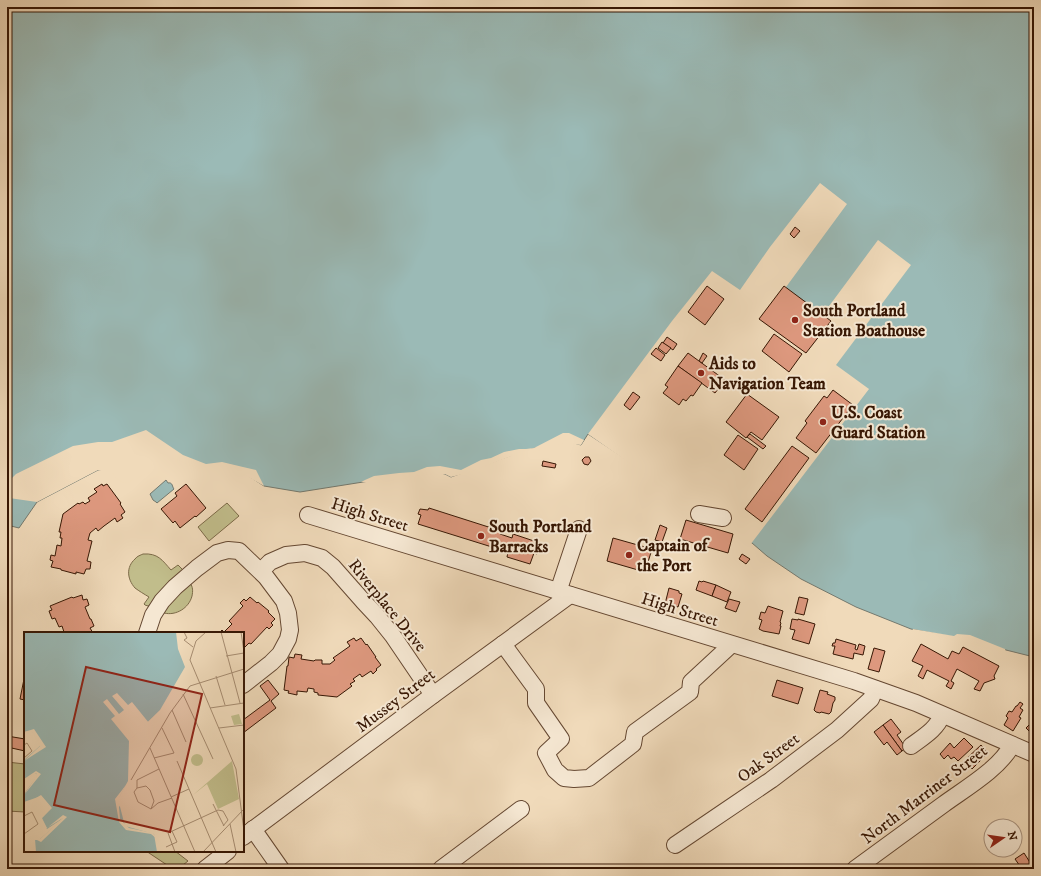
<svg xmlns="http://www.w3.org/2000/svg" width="1041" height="876" viewBox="0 0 1041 876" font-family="'IM FELL DW Pica',serif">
<rect width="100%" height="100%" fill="#f0daba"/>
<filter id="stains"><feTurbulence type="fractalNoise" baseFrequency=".005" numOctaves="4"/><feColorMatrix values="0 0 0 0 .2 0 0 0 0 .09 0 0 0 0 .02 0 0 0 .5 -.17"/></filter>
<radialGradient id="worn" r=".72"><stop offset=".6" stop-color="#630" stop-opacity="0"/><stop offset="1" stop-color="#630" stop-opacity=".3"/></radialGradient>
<g fill="#c1bd8b" stroke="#7c6a48">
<path d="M227,503L239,516L209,541L198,527Z"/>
<path d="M143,554C158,553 162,560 171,570L178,565L183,570L150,605L148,606L145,605L144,604L149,597C144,594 139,591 135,588C127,579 126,567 135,559C137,556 141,555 143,554Z"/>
<path d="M190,583C193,587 193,591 192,596C189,608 176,616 164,613L169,601Z"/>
<path d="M7,762L25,764V812L7,811Z"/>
<path d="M146,851H175L188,861L178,869H173Z"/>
</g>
<g fill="#9bbab6" stroke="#73796f">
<path d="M7,7H1034V657L962,639L911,629L856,607L801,579L767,556L752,543L588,434L581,445L563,440L512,455L451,477L445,474L436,472L401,476L300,492L264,486L244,473L228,468H202L152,448L111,468L98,470L37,502L19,528L7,525Z"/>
<path d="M166,480L168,483C173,482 172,487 174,489L157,503L156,502L153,500L150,494Z"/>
</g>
<g fill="#f0daba">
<path d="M820,183L847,204L764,317L801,344L878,240L911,265L836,365L869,389L750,545L669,491L588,434L672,321L712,271L740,290L770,247Z"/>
<path d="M146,430L183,455L206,464L222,462L243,467L256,470L264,486L243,474L228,470H202L153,450L151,461L153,471L126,483L122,482L116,478L111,470L104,471L98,470L37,502L9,498L7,483L16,474L73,446L98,442H112Z"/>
<path d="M563,433H569L584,440L581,445L563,443L535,452L509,457L467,473L451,477L445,474L423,475L374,483L361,482L365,480L374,476L399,473L414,472L427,467L440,466L461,470L481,460L491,458L504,452L519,449H526L534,448Z"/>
<path d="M913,629L954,636L957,634L970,635L1005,649L1006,653L971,643L912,631Z"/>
</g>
<g fill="#dd987e" stroke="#371704">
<path d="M795,227L800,231L794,238L790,234Z"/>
<path d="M707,286L724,299L705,325L688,312Z"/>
<path d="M784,286L831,321L806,353L759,319Z"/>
<path d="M774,334L802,354L789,372L762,351Z"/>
<path d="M667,337L677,344L673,350L663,343Z"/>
<path d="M662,342L671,348L666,354L658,348Z"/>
<path d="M656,348L665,355L661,361L651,354Z"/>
<path d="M688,353L725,380L715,393L678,366Z"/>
<path d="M703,353L707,356L702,363L699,361Z"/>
<path d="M678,366L702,383L693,396L691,395L686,401L683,399L679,405L663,393L668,387L665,385Z"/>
<path d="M833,390L853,405L816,453L796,438L807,423L805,421L824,396L827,398Z"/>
<path d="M633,392L640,397L630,410L624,405Z"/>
<path d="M747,394L779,417L762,440L751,432L746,438L726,422Z"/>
<path d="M750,434L766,446L763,449L747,437Z"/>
<path d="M738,435L758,449L744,470L724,455Z"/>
<path d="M792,446L809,458L762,522L745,509Z"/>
<path d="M585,457H589L591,461L588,465L584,464L582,460Z"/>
<path d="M543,461L556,464L555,468L542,466Z"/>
<path d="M102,484L103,486L107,484L121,503L120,504L125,512L121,515L123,518L117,522L115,518L104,526L98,531L96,528L90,533L88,540L92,541L87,561L91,562L90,569H86L84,574L76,572V574L61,570V569L51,567L53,561L50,560L51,555L55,556L57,545L61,546L62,538H60L61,532H59L63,514L78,503L79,504L83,502L85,504L90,501L88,498L97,492L94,489Z"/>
<path d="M186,484L206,508L196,517L195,516L180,528L175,521L173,523L161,509L177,496L175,493Z"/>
<path d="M429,508L501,531L500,534L512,538L513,534L540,543L537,554L534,553L530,564L507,557L508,552L418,524L421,515L418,514L420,509L428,510Z"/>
<path d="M686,520L733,534L728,553L680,539Z"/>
<path d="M660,525L667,528L662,542L655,540Z"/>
<path d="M613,538L652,549L645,572L607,561Z"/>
<path d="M742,554L750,559L746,564L739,559Z"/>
<path d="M699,581L702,582L703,581L716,585L712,596L696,590Z"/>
<path d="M716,585L731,592L727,602L712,596Z"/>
<path d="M669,588L679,591V593L682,594L678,607L675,606L674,610L664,608Z"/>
<path d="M82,595L83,600L87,599L89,605L85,607L90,619H91L94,626L90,628L93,633H61L64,632L62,626L59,627L55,618L52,619L49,611L52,610L50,606L72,597L73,598Z"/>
<path d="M250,597L257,603L258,602L269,611L268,612L275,619L271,623L273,625L269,629L267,627L251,644L249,643L243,649V633H219L222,630L224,632L232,624L229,621L243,606L240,603L244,599L246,601Z"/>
<path d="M799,597L808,599L804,615L795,613Z"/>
<path d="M729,599L740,602L736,612L725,608Z"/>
<path d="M768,606L783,611L780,622L781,623L780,626H781L779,634L763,631L759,629L762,620L759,619L761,612L765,613Z"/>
<path d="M792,619L798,620V619L815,624L809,644L792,639L795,630L790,629Z"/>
<path d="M354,638L356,641L361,638L366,645L367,644L376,657H375L381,665L376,669L377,670L373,674L371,671L362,677L360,674L353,679L355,681L350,684L352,686L337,697L318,695V693L314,692V689L308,688L307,692L297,691V695L288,693L289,691L284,690L287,666H288L289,657L294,658L295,654L302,655L301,659L314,661L315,660H322V664H330L335,660L333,658L350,646L347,642Z"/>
<path d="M836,639L856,645L855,649L857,650L859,644L865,646L863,655L854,653L853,659L833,654L835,646H832L833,643H835Z"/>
<path d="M921,644L948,659L952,651L959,654L963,647L999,666L994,676L995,679L984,683L980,691L974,689L979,681L957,669L951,681L954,683L951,689L946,686L949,681L927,670L923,679L918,676L923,666L912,661Z"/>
<path d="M874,648L885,651L879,672L868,669Z"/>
<path d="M24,679H25V700L20,699Z"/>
<path d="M268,680L279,694L271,701L276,708L243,733V720L270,700L260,686Z"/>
<path d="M777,680L803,688L798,704L772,696Z"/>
<path d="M820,690L828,692L827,694L835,697V700L833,703L831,712L829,714L821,712L820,713L816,712L814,710Z"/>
<path d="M1020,702L1023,704L1020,708L1023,710L1019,717L1021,718L1013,731L1004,725L1008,718L1006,716L1009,711L1012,712L1016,706H1017Z"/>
<path d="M1034,717V734L1031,730L1029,731L1026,728L1033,721L1032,719Z"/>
<path d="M891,719L901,732L897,735L906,748L902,751L883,725Z"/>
<path d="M883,725L902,751L897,755L887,742L884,745L874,732Z"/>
<path d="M7,736L25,739V751L7,747Z"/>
<path d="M964,738L973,747L958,761L954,757L951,759L948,755L944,759L940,754L950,743L954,748Z"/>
<path d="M981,745L986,751H985L987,754L972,769L964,761Z"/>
<path d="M1024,853L1031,864L1034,862V869H1022L1015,859Z"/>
</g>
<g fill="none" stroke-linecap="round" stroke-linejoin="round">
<defs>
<g id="minor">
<path d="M699,514L723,518"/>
<path d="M308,515L854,681L916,703L1034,754"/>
<path d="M261,571L270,562L286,555L305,553L322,558L333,567L363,601L377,616L393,636L433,695"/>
<path d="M558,592L579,529"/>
<path d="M147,633L153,615L162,601L175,587L197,568L217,553L228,550L239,551L266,577L284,601L288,613L290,630L288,639L280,654L271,663L243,685"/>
<path d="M503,644L536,689V703L561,739L546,753L555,770L564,778L574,779L589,778L633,744L635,732L690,692L691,682L731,645"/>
<path d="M911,746C923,737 937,729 942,715"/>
<path d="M253,829L281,869"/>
<path d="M243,837L433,695L570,595"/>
<path d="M675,845L771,780L837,730L871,699L875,689"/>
<path d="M205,869L228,851"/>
<path d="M441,869L521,809"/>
<path d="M855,869C885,847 914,826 944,804C966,788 999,769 1012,745"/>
</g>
</defs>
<use href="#minor" stroke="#654832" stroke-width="18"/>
<use href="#minor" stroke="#f5e7d2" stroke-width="16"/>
</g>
<g fill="#8f2418" stroke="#f5e7d2" stroke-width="1.5">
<circle cx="795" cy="320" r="4"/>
<circle cx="701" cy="373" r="4"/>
<circle cx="823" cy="422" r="4"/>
<circle cx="481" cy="536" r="4"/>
<circle cx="629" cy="555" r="4"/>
</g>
<g text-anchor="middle" stroke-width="4" stroke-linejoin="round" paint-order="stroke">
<g font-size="17" font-weight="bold" fill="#371704" stroke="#f5e7d2" text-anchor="start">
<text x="803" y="316">South Portland<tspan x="803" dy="20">Station Boathouse</tspan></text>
<text x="709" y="369">Aids to<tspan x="709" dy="20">Navigation Team</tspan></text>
<text x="831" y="418">U.S. Coast<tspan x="831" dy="20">Guard Station</tspan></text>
<text x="489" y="532">South Portland<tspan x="489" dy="20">Barracks</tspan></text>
<text x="637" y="551">Captain of<tspan x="637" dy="20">the Port</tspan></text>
</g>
<g font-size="17" fill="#371704" stroke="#f5e7d2">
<text transform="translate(370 514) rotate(17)" y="6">High Street</text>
<text transform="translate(388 605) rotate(51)" y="6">Riverplace Drive</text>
<text transform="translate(680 609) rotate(17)" y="6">High Street</text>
<text transform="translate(395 700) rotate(-37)" y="6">Mussey Street</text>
<text transform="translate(768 757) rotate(-36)" y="6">Oak Street</text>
<text transform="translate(924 794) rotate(-37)" y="6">North Marriner Street</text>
</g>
</g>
<g transform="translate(24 632)">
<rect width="220" height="220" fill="#f0daba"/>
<path d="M215,82L218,92L210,93L207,84ZM167 128a6 6 0 1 1 12 0a6 6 0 1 1-12 0ZM208,129L215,167L194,177L183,152L169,163Z" fill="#c1bd8b"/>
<path d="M0,0H152L154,17L161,35L136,78L105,108L104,149L94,167L101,194L130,202L133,220H11L10,208H15L41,185L23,197L17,187L27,176L17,164L0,170V162L14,143L11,141L0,148V128L17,113L8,99L0,100Z" fill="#9bbab6"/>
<path d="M93,61L104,73L108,70L125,91L105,109L87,87L91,84L79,70L83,67L95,82L100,78L88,64ZM10,97L22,115L0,129L16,114L8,100H0ZM12,139L17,142L0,163L13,143L12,141L0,149V147ZM102,153L95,166L98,171L95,175L96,187L105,196L129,201L133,207L127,202L102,198L95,190L91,167ZM17,163L28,176L18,186L23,196L39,183L43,185L17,210L11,207L12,220H10L9,208L13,206L16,207L39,186L21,197L16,187L25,174L16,165L2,172Z" fill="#f0daba"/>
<path fill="none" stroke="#a68c71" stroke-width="1" d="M160,0L163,6L160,8L169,15M182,0L172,9L166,28L212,137L220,199M197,0L216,71M217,0L220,20M202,24L220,21M192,44L201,73M159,62L189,127M186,76L220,71M148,78L162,110M195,96L220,93M0,113L3,111L8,119L0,126M126,116L171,220M130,126L150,121L138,96M153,129L192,220M107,148L146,81L166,54L220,37M113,156L122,154L126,158L130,169L127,177L114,170L110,160L113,156V148L135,137M147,165L165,157M189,172L200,194M127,177L134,171L148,166M0,184L8,180L14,192L0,202M206,192L212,220M142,215L153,210L148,199M151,220L144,201L194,178L199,179L204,188L199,194M179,220L220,177"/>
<path fill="#8f2418" fill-opacity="0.15" stroke="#8f2418" stroke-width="2" d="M62,35L178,62L146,200L30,173Z"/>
<rect width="220" height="220" fill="none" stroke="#371704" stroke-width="2"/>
</g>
<rect width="1041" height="876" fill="none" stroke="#f0daba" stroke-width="24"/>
<rect x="8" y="8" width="1025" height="860" fill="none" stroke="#371704" stroke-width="2"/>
<rect x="12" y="12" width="1017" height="852" fill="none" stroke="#371704"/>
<g transform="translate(1003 838) rotate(77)"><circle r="19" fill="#f5e7d2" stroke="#a99480"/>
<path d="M0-3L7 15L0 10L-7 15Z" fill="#8f2418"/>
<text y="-6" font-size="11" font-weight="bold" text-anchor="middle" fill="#371704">N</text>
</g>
<rect width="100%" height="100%" filter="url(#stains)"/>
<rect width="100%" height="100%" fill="url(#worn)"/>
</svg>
